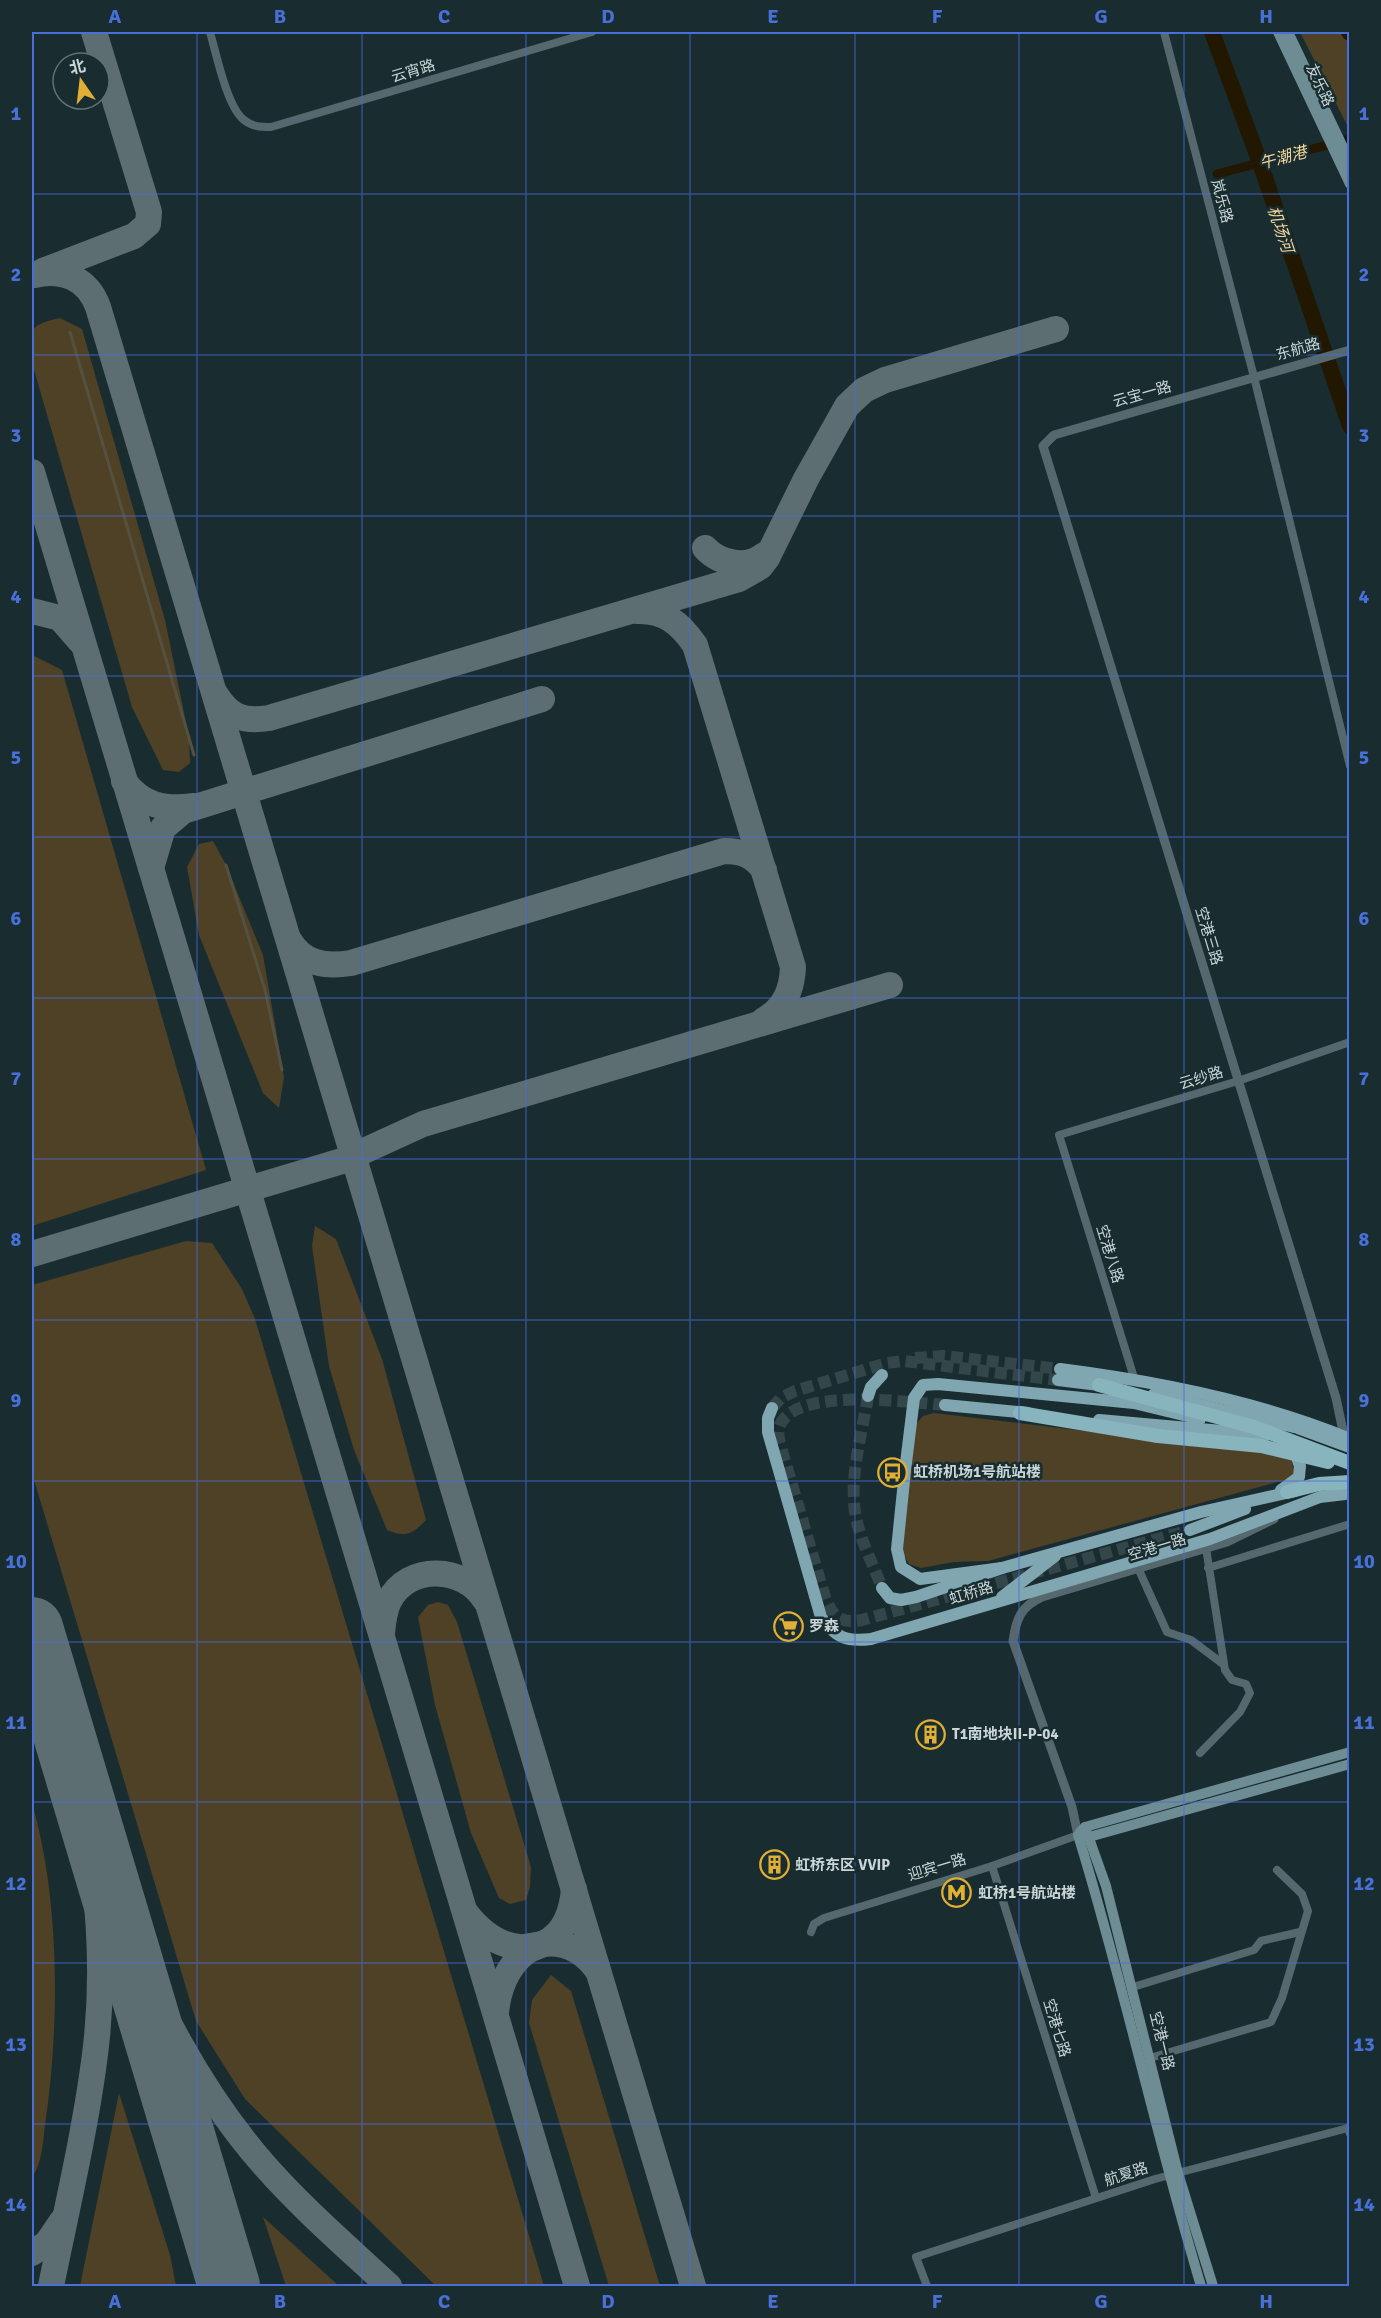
<svg xmlns="http://www.w3.org/2000/svg" width="1381" height="2318" viewBox="0 0 1381 2318" font-family="Signika,'Noto Sans SC',sans-serif">
<rect width="100%" height="100%" fill="#192d31"/>
<g fill="#4e4126">
<path d="M1300,32H1349V129Z"/>
<path d="M60,318L82,329L165,620L189,737L190,763L179,772L163,770L132,707L32,363C31,330 25,326 60,318Z"/>
<path d="M32,655L62,670L206,1170L32,1226Z"/>
<path d="M213,841L226,865L263,955L284,1077L279,1108L263,1093L199,935L187,867L199,844Z"/>
<path d="M315,1226L336,1239L382,1359L426,1520C413,1534 405,1538 387,1530L354,1450L329,1366L312,1246Z"/>
<path d="M186,1241L212,1243L242,1289L255,1319L544,2286H436L245,2099L196,2021L32,1473V1285Z"/>
<path d="M934,1413L1290,1455L1296,1477L988,1561L954,1562L921,1568L909,1564L904,1555L901,1533L916,1424L923,1416Z"/>
<path d="M438,1602L448,1605L457,1622L531,1867L530,1887L526,1900L510,1904L499,1898L471,1833L435,1705L418,1617L428,1605Z"/>
<path d="M32,1803C60,1900 60,2024 45,2125C43,2141 42,2164 32,2177Z"/>
<path d="M551,1975L571,1991L660,2286H609L529,2023L532,2000Z"/>
<path d="M119,2093L170,2255L176,2286H80Z"/>
<path d="M263,2217L339,2286H286Z"/>
</g>
<g fill="none" stroke-linecap="round" stroke-linejoin="round">
<g stroke="#545141" stroke-width="3">
<path d="M70,332L194,755"/>
<path d="M226,865L265,990L282,1070"/>
</g>
<path stroke="#221801" stroke-width="9" d="M1217,174L1350,139"/>
<g stroke="#221801" stroke-width="16">
<path d="M1212,32L1260,163L1350,426"/>
<path d="M1349,32L1350,33"/>
</g>
<g stroke="#5c6e71" stroke-width="26">
<path d="M43,271L134,236L148,224L149,212L94,32"/>
<path d="M34,275C63,268 88,279 98,307L693,2286"/>
<path d="M32,472L577,2286"/>
<path d="M705,548C720,564 747,569 764,555"/>
<path d="M32,611L60,618L80,641"/>
<path d="M637,611C664,610 680,623 695,645L793,967C792,990 785,1008 764,1020"/>
<path d="M216,695C230,717 243,722 269,718L739,579L760,567L767,558L806,479L847,406L864,390L885,380L1056,329"/>
<path d="M124,781C142,806 165,810 194,806"/>
<path d="M151,868L163,828L183,811L542,699"/>
<path d="M289,940C303,964 325,967 351,963L724,851C742,851 753,855 764,870"/>
<path d="M32,1254L342,1161L423,1124L890,985"/>
<path d="M382,1633C383,1623 384,1611 389,1601C408,1563 465,1566 485,1600"/>
<path d="M115,1907C154,2000 198,2090 265,2166C303,2209 347,2247 389,2286"/>
<path d="M465,1912C478,1929 496,1945 519,1947C526,1948 534,1945 542,1944C566,1941 585,1952 598,1971"/>
<path d="M496,2013C498,1990 507,1966 526,1952C532,1948 538,1947 543,1944C565,1933 572,1912 574,1889"/>
<path d="M32,2253L47,2243L62,2221"/>
<path d="M219,2255L225,2286"/>
<path d="M51,2286C66,2212 84,2137 94,2062C107,1969 98,1872 77,1780"/>
</g>
<path stroke="#5c6e71" stroke-width="62" d="M32,1628L229,2286"/>
<g stroke="#33464a" stroke-width="12" stroke-dasharray="12 6" stroke-linecap="butt">
<path d="M915,1358L944,1356L1060,1369"/>
<path d="M868,1396C862,1435 847,1482 857,1522C862,1544 874,1566 882,1588"/>
<path d="M945,1405C913,1403 791,1385 779,1428C777,1436 780,1443 782,1451L825,1597C832,1617 841,1624 862,1620L1190,1530"/>
<path d="M772,1408L781,1398L795,1391L887,1363L904,1361L1058,1380"/>
</g>
<g stroke="#55686d" stroke-width="8">
<path d="M210,32C216,53 227,107 244,120C253,127 260,127 271,127L592,32"/>
<path d="M1164,32L1254,377L1350,766"/>
<path d="M1135,1381L1059,1135L1238,1081L1350,1042"/>
<path d="M1138,1568L1167,1632L1191,1640L1223,1664"/>
<path d="M1208,1568L1350,1524"/>
<path d="M1200,1753L1240,1712L1250,1693L1246,1684L1232,1680L1225,1670L1206,1548"/>
<path d="M992,1866L1096,2198"/>
<path d="M811,1932L814,1924L824,1918L992,1866L1078,1835"/>
<path d="M1133,1987L1254,1950L1261,1941L1300,1932"/>
<path d="M1150,2058L1271,2022L1282,1998L1308,1911L1302,1894L1277,1870"/>
<path d="M927,2286L916,2257L1155,2179L1348,2128L1350,2134"/>
</g>
<g stroke="#55686d" stroke-width="9">
<path d="M1344,1436L1336,1398L1043,446L1054,435L1350,350"/>
<path d="M1078,1835L1072,1807L1013,1641C1016,1619 1021,1606 1042,1597L1227,1542L1274,1519"/>
</g>
<g stroke="#6d8c93" stroke-width="10">
<path d="M1278,32L1350,184"/>
<path d="M1288,32L1350,162"/>
<path d="M1085,1827L1106,1886L1178,2173L1213,2286"/>
<path d="M1080,1832L1085,1827L1350,1752"/>
<path d="M1078,1835C1124,1984 1156,2137 1201,2286"/>
<path d="M1084,1836L1089,1837L1350,1764"/>
</g>
<g stroke="#80a7b1" stroke-width="12">
<path d="M1060,1369C1154,1381 1261,1402 1350,1439"/>
<path d="M1058,1380L1099,1385"/>
<path d="M868,1396L871,1387L882,1375"/>
<path d="M945,1405L1028,1413"/>
<path d="M772,1408L768,1418V1432L821,1617C835,1638 847,1642 871,1639L1210,1539L1320,1497L1345,1494"/>
<path d="M1099,1420L1267,1435"/>
<path d="M1281,1490L1299,1477L1300,1466L1294,1449"/>
<path d="M1190,1530L1245,1509"/>
<path d="M1002,1568L920,1579L901,1567L897,1549L905,1471L914,1398L923,1385L938,1384L1134,1403L1200,1419"/>
<path d="M882,1588L890,1598L901,1600L916,1597L1002,1568L1201,1512L1295,1491"/>
<path d="M1002,1597L1055,1556"/>
</g>
<g stroke="#88b4be" stroke-width="14">
<path d="M1020,1413L1158,1436"/>
<path d="M1287,1492L1319,1484L1350,1482"/>
</g>
<path stroke="#80a7b1" stroke-width="12" d="M1154,1394L1298,1428L1350,1447"/>
<g stroke="#88b4be" stroke-width="14">
<path d="M1099,1385L1254,1427L1350,1463"/>
<path d="M1158,1436L1261,1446L1328,1462"/>
</g>
</g>
<path fill="none" stroke="#4870d8" stroke-width="1.5" stroke-opacity="0.55" d="M197,32V2286M362,32V2286M526,32V2286M690,32V2286M855,32V2286M1019,32V2286M1184,32V2286M32,194H1350M32,355H1350M32,516H1350M32,676H1350M32,837H1350M32,998H1350M32,1159H1350M32,1320H1350M32,1481H1350M32,1642H1350M32,1802H1350M32,1963H1350M32,2124H1350"/>
<defs>
<symbol id="bus-ring" viewBox="-11 -11 22 22"><circle r="9.5" fill="#192d31" stroke="#e1af34" stroke-width="1.5"/><path d="M-5-6H5V4H4V6H2V4H-2V6H-4V4H-5ZM-3.5-4V0h7V-4ZM-3.5 1.2v1.5H-2V1.2ZM2 1.2v1.5H3.5V1.2Z" fill="#e1af34"/></symbol>
<symbol id="supermarket-ring" viewBox="-11 -11 22 22"><circle r="9.5" fill="#192d31" stroke="#e1af34" stroke-width="1.5"/><path d="M-6-5.5h2.5l.6 2H6L4.5 2H-2.5L-4.4-4H-6ZM-1.5 3.2a1.3 1.3 0 1 0 .1 0ZM3 3.2a1.3 1.3 0 1 0 .1 0Z" fill="#e1af34"/></symbol>
<symbol id="building-ring" viewBox="-11 -11 22 22"><circle r="9.5" fill="#192d31" stroke="#e1af34" stroke-width="1.5"/><path d="M-4-6H4V6H1V3H-1V6H-4ZM-2.5-4.3h1.7v1.8h-1.7ZM.8-4.3h1.7v1.8H.8ZM-2.5-1h1.7V.8h-1.7ZM.8-1h1.7V.8H.8Z" fill="#e1af34"/></symbol>
<symbol id="metro-ring" viewBox="-11 -11 22 22"><circle r="9.5" fill="#192d31" stroke="#e1af34" stroke-width="1.5"/><path d="M-5.5 5V-5H-3L0 0L3-5H5.5V5H3V-.5L0 4L-3-.5V5Z" fill="#e1af34"/></symbol>
</defs>
<g fill-rule="evenodd">
<use href="#bus-ring" x="876" y="1456" width="33" height="33"/>
<use href="#supermarket-ring" x="772" y="1610" width="33" height="33"/>
<use href="#building-ring" x="914" y="1718" width="33" height="33"/>
<use href="#building-ring" x="758" y="1848" width="33" height="33"/>
<use href="#metro-ring" x="940" y="1876" width="33" height="33"/>
</g>
<g text-anchor="middle" stroke-width="5" stroke-linejoin="round" paint-order="stroke">
<g font-size="15" fill="#c9d5d7" stroke="#192d31">
<text transform="translate(413 71) rotate(-17)" y="5">云宵路</text>
<text transform="translate(1320 85) rotate(65)" y="5">友乐路</text>
<text transform="translate(1222 201) rotate(75)" y="5">岚乐路</text>
<text transform="translate(1298 349) rotate(-16)" y="5">东航路</text>
<text transform="translate(1142 394) rotate(-16)" y="5">云宝一路</text>
<text transform="translate(1209 936) rotate(73)" y="5">空港三路</text>
<text transform="translate(1201 1078) rotate(-17)" y="5">云纱路</text>
<text transform="translate(1110 1254) rotate(73)" y="5">空港八路</text>
<text transform="translate(1157 1547) rotate(-17)" y="5">空港一路</text>
<text transform="translate(971 1593) rotate(-17)" y="5">虹桥路</text>
<text transform="translate(937 1867) rotate(-17)" y="5">迎宾一路</text>
<text transform="translate(1057 2028) rotate(73)" y="5">空港七路</text>
<text transform="translate(1162 2041) rotate(76)" y="5">空港一路</text>
<text transform="translate(1126 2174) rotate(-18)" y="5">航夏路</text>
</g>
<g font-size="15" font-weight="bold" fill="#c9d5d7" stroke="#192d31" text-anchor="start">
<text x="913" y="1477">虹桥机场1号航站楼</text>
<text x="809" y="1631">罗森</text>
<text x="952" y="1739">T1南地块II-P-04</text>
<text x="795" y="1870">虹桥东区 VVIP</text>
<text x="978" y="1898">虹桥1号航站楼</text>
</g>
<g font-size="16" font-style="italic" fill="#f1d599" stroke="#192d31">
<text transform="translate(1283 157) rotate(-15)" y="6">午潮港</text>
<text transform="translate(1281 229) rotate(71)" y="6">机场河</text>
</g>
</g>
<rect width="1381" height="2318" fill="none" stroke="#192d31" stroke-width="66"/>
<g transform="translate(81 81) rotate(346)"><circle r="28" fill="#192d31" stroke="#5f7073" stroke-width="1.5"/>
<path d="M0-4.5L10 22L0 15L-10 22Z" fill="#e1af34"/>
<text y="-9" font-size="16" font-weight="bold" text-anchor="middle" fill="#c9d5d7">北</text>
</g>
<rect x="33" y="33" width="1315" height="2252" fill="none" stroke="#4870d8" stroke-width="2"/>
<g font-size="20" text-anchor="middle" font-weight="bold" fill="#4870d8">
<text x="115" y="23">A</text>
<text x="280" y="23">B</text>
<text x="444" y="23">C</text>
<text x="608" y="23">D</text>
<text x="773" y="23">E</text>
<text x="937" y="23">F</text>
<text x="1101" y="23">G</text>
<text x="1266" y="23">H</text>
<text x="16" y="120">1</text>
<text x="1364" y="120">1</text>
<text x="16" y="281">2</text>
<text x="1364" y="281">2</text>
<text x="16" y="442">3</text>
<text x="1364" y="442">3</text>
<text x="16" y="603">4</text>
<text x="1364" y="603">4</text>
<text x="16" y="764">5</text>
<text x="1364" y="764">5</text>
<text x="16" y="925">6</text>
<text x="1364" y="925">6</text>
<text x="16" y="1085">7</text>
<text x="1364" y="1085">7</text>
<text x="16" y="1246">8</text>
<text x="1364" y="1246">8</text>
<text x="16" y="1407">9</text>
<text x="1364" y="1407">9</text>
<text x="16" y="1568">10</text>
<text x="1364" y="1568">10</text>
<text x="16" y="1729">11</text>
<text x="1364" y="1729">11</text>
<text x="16" y="1890">12</text>
<text x="1364" y="1890">12</text>
<text x="16" y="2051">13</text>
<text x="1364" y="2051">13</text>
<text x="16" y="2211">14</text>
<text x="1364" y="2211">14</text>
<text x="115" y="2308">A</text>
<text x="280" y="2308">B</text>
<text x="444" y="2308">C</text>
<text x="608" y="2308">D</text>
<text x="773" y="2308">E</text>
<text x="937" y="2308">F</text>
<text x="1101" y="2308">G</text>
<text x="1266" y="2308">H</text>
</g>
</svg>
